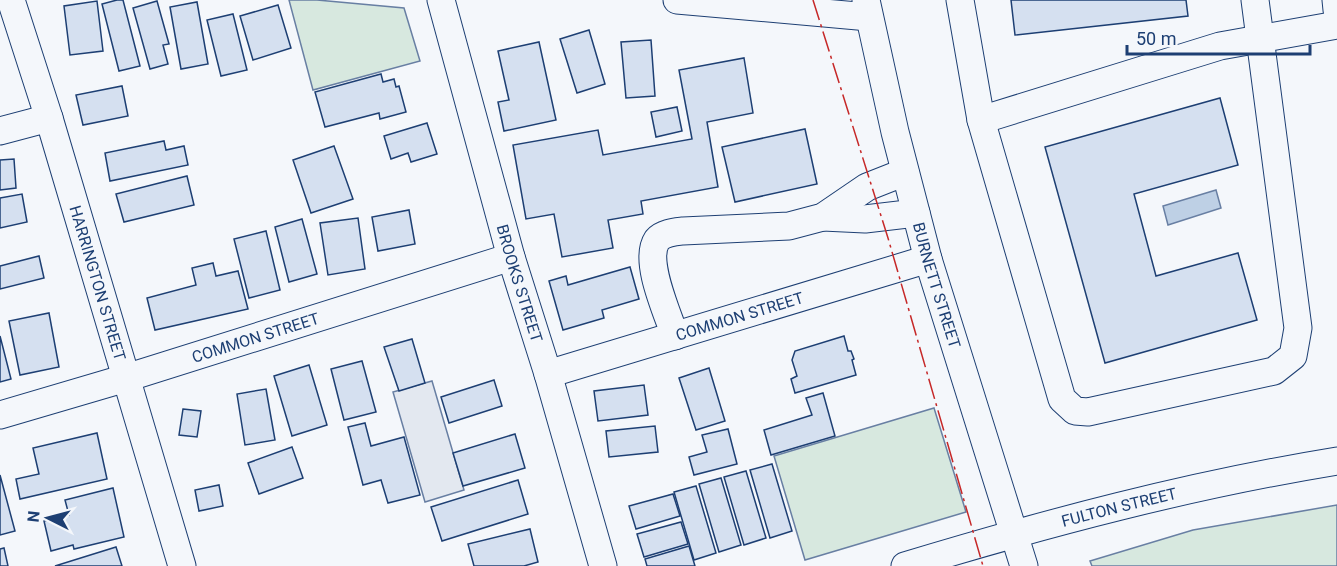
<svg xmlns="http://www.w3.org/2000/svg" width="1337" height="566" viewBox="0 0 1337 566" font-family="Roboto,sans-serif">
<rect width="100%" height="100%" fill="#f4f7fb"/>
<g fill="#d7e8df" stroke="#687fa3" stroke-width="1.5">
<path d="M289,0H317L404,8L420,61L313,90Z"/>
<path d="M934,408L966,512L805,560L774,456Z"/>
<path d="M1337,505V566H1092L1090,561L1193,530Z"/>
</g>
<path fill="#e3e8f0" stroke="#687fa3" stroke-width="1.5" d="M432,381L464,490L425,502L393,392Z"/>
<path fill="#bed0e5" stroke="#687fa3" stroke-width="1.5" d="M1216,190L1221,208L1168,225L1163,206Z"/>
<g fill="#d5e0f0" stroke="#1d3f73" stroke-width="1.5">
<path d="M117,0H123L140,66L119,71L102,4Z"/>
<path d="M1011,0H1186L1188,16L1015,35Z"/>
<path d="M97,1L103,51L70,55L64,6Z"/>
<path d="M157,1L169,44L163,45L168,64L150,69L133,8Z"/>
<path d="M197,2L208,64L181,69L170,7Z"/>
<path d="M278,5L291,48L253,60L240,16Z"/>
<path d="M233,14L247,70L221,76L207,20Z"/>
<path d="M589,30L605,84L577,93L560,39Z"/>
<path d="M651,40L655,96L626,98L621,42Z"/>
<path d="M539,42L556,120L504,131L498,102L509,100L498,51Z"/>
<path d="M744,58L753,113L707,122L718,187L641,201L643,214L608,220L613,248L562,257L554,214L526,219L513,145L598,130L603,155L692,139L679,70Z"/>
<path d="M381,74L383,82L394,79L396,87L399,86L406,112L380,119L379,113L325,127L315,92Z"/>
<path d="M122,86L128,116L83,125L76,95Z"/>
<path d="M1220,98L1238,165L1134,194L1156,276L1238,253L1257,320L1105,363L1045,147Z"/>
<path d="M677,107L682,131L656,137L651,112Z"/>
<path d="M427,123L437,154L411,162L408,153L391,159L384,136Z"/>
<path d="M805,129L817,184L735,202L722,147Z"/>
<path d="M164,141L166,150L184,146L188,165L110,181L105,153Z"/>
<path d="M334,146L353,199L311,213L293,160Z"/>
<path d="M14,159L16,188L0,190V160Z"/>
<path d="M187,176L194,205L124,222L116,194Z"/>
<path d="M22,194L27,222L0,228V198Z"/>
<path d="M409,210L415,244L378,251L372,217Z"/>
<path d="M358,218L365,269L328,275L320,223Z"/>
<path d="M302,219L317,274L289,282L275,227Z"/>
<path d="M266,231L280,290L249,298L234,239Z"/>
<path d="M39,256L44,278L0,289V266Z"/>
<path d="M213,263L216,276L238,271L248,309L155,330L147,298L196,285L192,268Z"/>
<path d="M630,267L639,299L602,310L604,318L563,330L549,281L566,276L568,285Z"/>
<path d="M49,313L59,367L20,375L9,321Z"/>
<path d="M0,336L11,379L0,382Z"/>
<path d="M844,336L848,351H851L854,359L852,360L856,375L795,393L791,379L797,376L792,360L795,351Z"/>
<path d="M412,339L425,383L399,391L384,347Z"/>
<path d="M362,361L376,412L344,420L331,369Z"/>
<path d="M309,365L327,425L292,436L274,376Z"/>
<path d="M709,368L725,421L696,430L679,378Z"/>
<path d="M494,380L502,406L449,423L441,397Z"/>
<path d="M644,385L648,415L598,421L594,391Z"/>
<path d="M266,389L275,440L245,445L237,394Z"/>
<path d="M823,393L835,436L771,455L764,430L812,415L806,398Z"/>
<path d="M183,409L201,411L197,437L179,435Z"/>
<path d="M365,423L371,446L404,437L420,495L388,503L381,480L363,485L348,427Z"/>
<path d="M655,426L658,452L609,457L606,431Z"/>
<path d="M728,429L737,464L694,475L689,457L707,452L702,435Z"/>
<path d="M97,433L107,479L20,499L16,479L39,474L33,448Z"/>
<path d="M515,434L525,468L463,486L453,453Z"/>
<path d="M292,447L303,478L259,494L248,463Z"/>
<path d="M772,464L792,531L770,538L750,470Z"/>
<path d="M746,471L766,538L744,545L724,477Z"/>
<path d="M0,475L15,531L0,535Z"/>
<path d="M721,478L741,545L719,552L699,484Z"/>
<path d="M518,480L528,514L442,541L431,507Z"/>
<path d="M219,485L223,506L199,511L195,490Z"/>
<path d="M696,486L716,553L694,560L674,492Z"/>
<path d="M113,488L124,537L74,549L73,545L51,551L44,521L69,515L65,500Z"/>
<path d="M673,494L680,516L636,529L629,506Z"/>
<path d="M681,522L688,544L644,557L637,534Z"/>
<path d="M530,529L538,562L524,566H474L468,544Z"/>
<path d="M689,546L695,566H647L645,559Z"/>
<path d="M116,547L122,566H55Z"/>
<path d="M4,548L8,566H0V549Z"/>
</g>
<g fill="none" stroke-linecap="round" stroke-linejoin="round">
<defs>
<g id="minor">
<path id="s1" d="M11,0L49,118L182,566"/>
<path id="s2" d="M441,0L511,257L548,374L603,566"/>
<path d="M677,0L869,17"/>
<path id="s3" d="M866,0L895,132L928,259L1024,566"/>
<path d="M960,0L981,120L1062,399L1075,411L1088,412L1274,371L1293,356L1298,328L1255,0"/>
<path d="M1336,0L1337,10"/>
<path d="M981,120L1220,46L1337,25"/>
<path d="M0,131L49,118"/>
<path d="M823,217L865,219L916,213"/>
<path d="M675,336C668,314 643,261 657,240C663,233 675,232 683,231L789,226L823,217L867,187L905,172"/>
<path id="s4" d="M548,374L928,259"/>
<path id="s5" d="M0,415L126,378L511,257"/>
<path id="s6" d="M905,566C1047,523 1190,485 1337,461"/>
</g>
</defs>
<use href="#minor" stroke="#1d3f73" stroke-width="29"/>
<use href="#minor" stroke="#f4f7fb" stroke-width="27"/>
<path stroke="#c62828" stroke-width="1.5" stroke-dasharray="21 4.5 3 4.5" stroke-linecap="butt" d="M813,0L888,238L983,566"/>
</g>
<g text-anchor="middle" stroke-width="4.5" stroke-linejoin="round" paint-order="stroke">
<g font-size="16" fill="#1d3f73" stroke="#f4f7fb">
<text dy="6" stroke="none"><textPath href="#s1" startOffset="296">HARRINGTON STREET</textPath></text>
<text dy="6" stroke="none"><textPath href="#s2" startOffset="294">BROOKS STREET</textPath></text>
<text dy="6" stroke="none"><textPath href="#s3" startOffset="294">BURNETT STREET</textPath></text>
<text dy="6" stroke="none"><textPath href="#s4" startOffset="200">COMMON STREET</textPath></text>
<text dy="6" stroke="none"><textPath href="#s5" startOffset="267">COMMON STREET</textPath></text>
<text dy="6" stroke="none"><textPath href="#s6" startOffset="222">FULTON STREET</textPath></text>
</g>
</g>
<g transform="translate(48 518) rotate(276)" stroke="#f4f7fb" stroke-width="4.5" paint-order="stroke">
<path d="M0-4.5L10 22L0 15L-10 22Z" fill="#1d3f73"/>
<text y="-9" font-size="16" font-weight="bold" text-anchor="middle" fill="#1d3f73">N</text>
</g>
<path d="M1127 45v9h183v-9" fill="none" stroke="#1d3f73" stroke-width="3"/>
<text x="1136" y="45" font-size="18" fill="#1d3f73" stroke="#f4f7fb" stroke-width="4.5" paint-order="stroke">50 m</text>
</svg>
